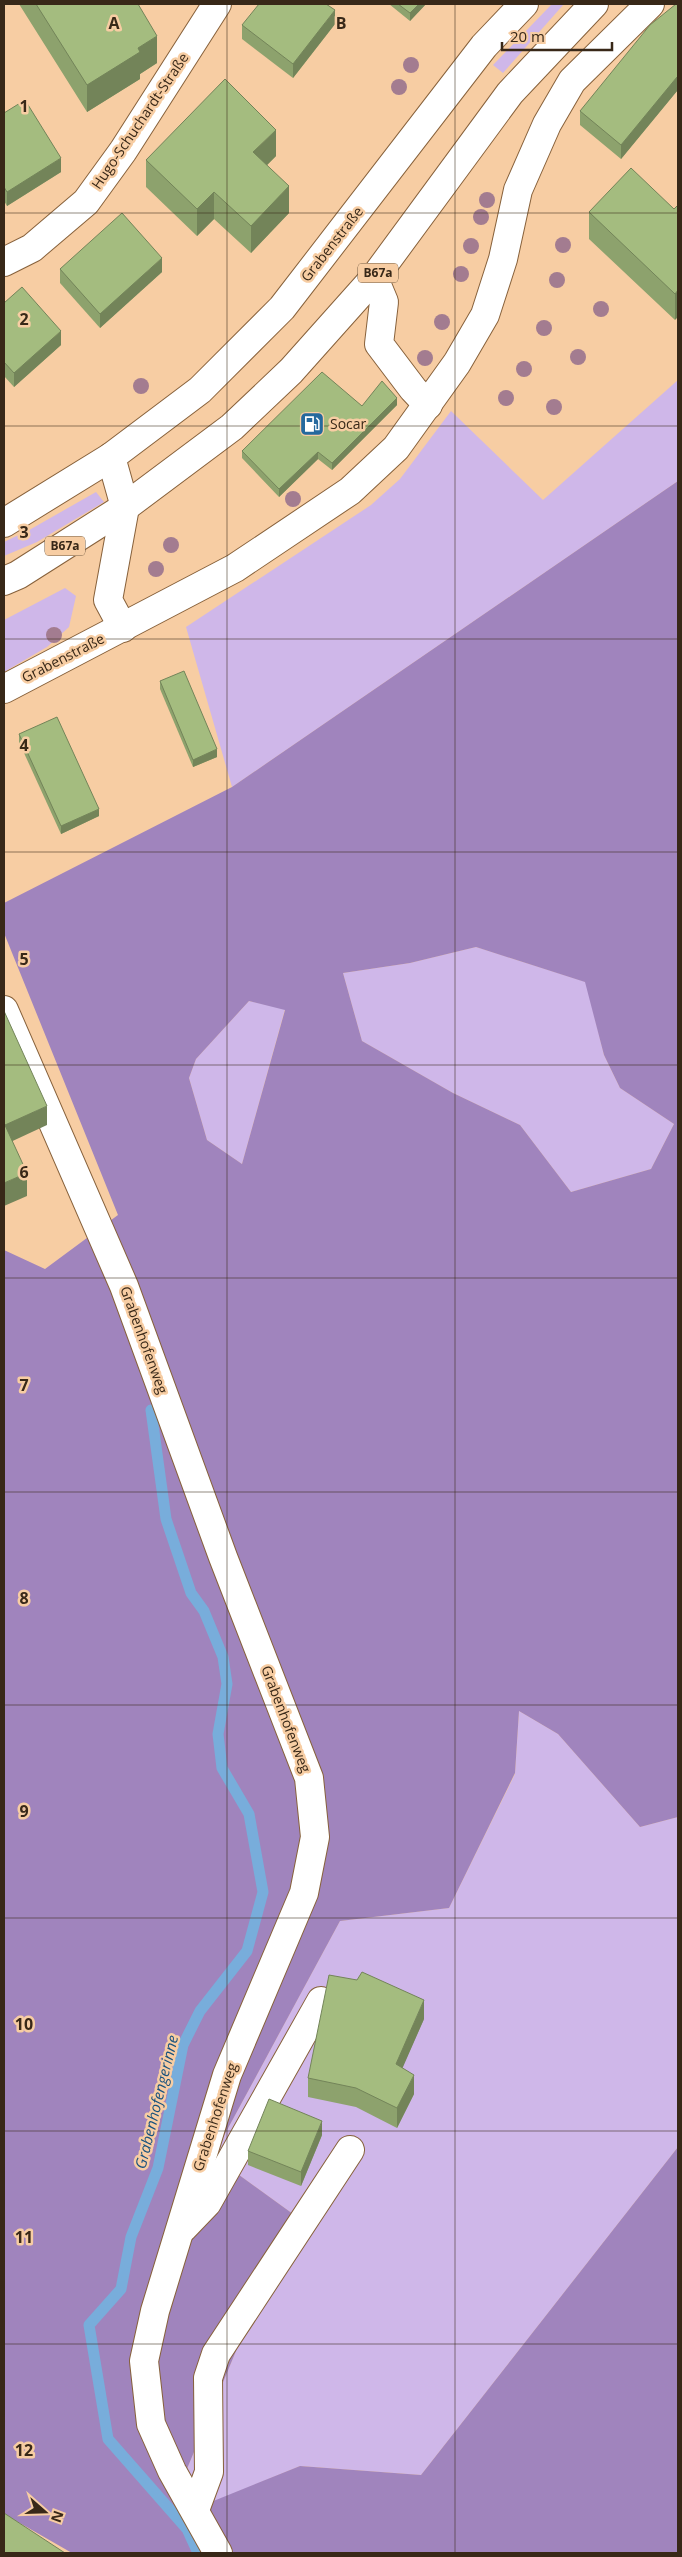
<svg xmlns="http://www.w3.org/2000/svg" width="682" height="2557" viewBox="0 0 682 2557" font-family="'Open Sans',sans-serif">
<rect width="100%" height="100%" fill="#f7cda3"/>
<g fill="#cfb7e9">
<path d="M552,4H564L503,73L493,65Z"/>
<path d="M678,380V481L232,787L186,627L371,505L400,479L451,411L543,500Z"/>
<path d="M96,492L104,502L37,542L4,556V542L31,529Z"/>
<path d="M65,588L76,596L69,627L47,647L4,672V620Z"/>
<path d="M476,947L586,982L604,1055L620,1088L674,1124L651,1169L571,1192L520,1125L453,1093L362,1041L343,973L410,963Z"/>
<path d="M249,1001L285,1009L242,1164L207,1140L189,1078L196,1059Z"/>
<path d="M519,1711L558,1734L640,1827L678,1817V2147L421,2475L300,2466L211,2503L184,2476L293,2214L213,2156L340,1921L449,1908L515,1774Z"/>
</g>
<path fill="#a084bd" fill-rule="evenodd" d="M678,481V1817L640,1827L558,1734L519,1711L515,1773L449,1908L340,1921L213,2156L293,2214L184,2476L211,2502L300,2466L421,2475L678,2147V2553H72L4,2514V1250L45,1269L118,1215L4,933V903L232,787ZM476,947L585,982L604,1055L620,1088L674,1124L651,1169L571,1192L520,1125L453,1093L362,1041L343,973L410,963ZM249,1001L285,1010L242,1164L207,1140L189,1078L196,1059Z"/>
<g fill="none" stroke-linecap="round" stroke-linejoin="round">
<path stroke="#78addb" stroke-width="11" d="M151,1410L166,1519L191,1593L204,1611L223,1657L227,1684L218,1734L222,1768L249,1814L263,1892L247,1951L200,2011L183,2045L158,2168L131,2237L121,2289L89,2325L108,2439L187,2529L198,2553"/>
<defs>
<g id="minor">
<path d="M4,262L32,248L86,202L123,151L217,4"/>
<path d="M374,278L384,302L379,344L413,389L428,405"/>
<path d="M111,457L125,507L108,600L123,628"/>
<path d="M4,689L235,568L350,491L396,448L457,363L485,315L503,259L518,190L547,124L572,81L650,4"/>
<path d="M4,1010L124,1286L223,1557L309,1778L315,1837L304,1893L227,2075L155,2311L144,2361L151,2424L172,2471L218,2553"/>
<path d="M183,2228L207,2203L321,2001"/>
<path d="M195,2510L209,2472L208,2378L216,2354L350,2150"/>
</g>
<g id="major">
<path d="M4,523L111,457L200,390L282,308L484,46L524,4"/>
<path d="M4,581L18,575L125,507L232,427L291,371L374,278L510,93L594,4"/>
</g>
</defs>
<use href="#minor" stroke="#87613b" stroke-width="30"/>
<use href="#major" stroke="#87613b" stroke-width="30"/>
<use href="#minor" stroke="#fff" stroke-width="28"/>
<use href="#major" stroke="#fff" stroke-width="28"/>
</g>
<g fill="#a37c90">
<circle cx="411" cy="65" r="8"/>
<circle cx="399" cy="87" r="8"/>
<circle cx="487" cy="200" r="8"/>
<circle cx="481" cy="217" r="8"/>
<circle cx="563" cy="245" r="8"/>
<circle cx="471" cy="246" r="8"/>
<circle cx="461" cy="274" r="8"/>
<circle cx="557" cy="280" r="8"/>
<circle cx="601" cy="309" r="8"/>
<circle cx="442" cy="322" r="8"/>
<circle cx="544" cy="328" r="8"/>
<circle cx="578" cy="357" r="8"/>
<circle cx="425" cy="358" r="8"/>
<circle cx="524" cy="369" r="8"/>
<circle cx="141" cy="386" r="8"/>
<circle cx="506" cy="398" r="8"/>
<circle cx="554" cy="407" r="8"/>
<circle cx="293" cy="499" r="8"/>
<circle cx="171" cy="545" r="8"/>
<circle cx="156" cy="569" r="8"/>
<circle cx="54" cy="635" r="8"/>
</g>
<g fill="#8da26d">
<path d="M19,4H138L157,63L140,74V79L87,112Z"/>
<path d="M389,4H426L410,21Z"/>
<path d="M678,4V92L677,91L621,159L580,125V111Z"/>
<path d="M335,24L293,78L242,39V25Z"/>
<path d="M4,113L61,172L7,206L4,201Z"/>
<path d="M276,156L267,165L289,213L251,253L214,219L197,236L146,187V160Z"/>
<path d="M678,205L675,320L589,239V212L674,209Z"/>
<path d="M60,269L162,272L100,328L60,283Z"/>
<path d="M4,303L61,345L14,387L4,376Z"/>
<path d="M397,405L332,470L318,459L279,497L242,458V451L362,406Z"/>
<path d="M160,681L217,757L193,767L160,689Z"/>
<path d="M19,734L99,816L61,834L19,742Z"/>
<path d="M424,2019L402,2068L414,2094L397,2128L356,2107L308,2097V2078Z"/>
<path d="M322,2135L301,2186L248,2165V2151Z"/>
</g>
<g fill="#738459">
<path d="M419,4H426L410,21V13Z"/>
<path d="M335,10V24L293,78V64Z"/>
<path d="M157,36V63L140,74V79L87,112V85L138,48Z"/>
<path d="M677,77V91L621,159V145Z"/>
<path d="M276,130V156L253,179V152Z"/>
<path d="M61,158V172L7,206V192Z"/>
<path d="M289,186V213L251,253V226Z"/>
<path d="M214,192V219L197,236V209Z"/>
<path d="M162,258V272L100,328V314Z"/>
<path d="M678,290V317L675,320V294Z"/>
<path d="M61,331V345L14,387V373Z"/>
<path d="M397,398V405L332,470V463Z"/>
<path d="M318,452V459L279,497V489Z"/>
<path d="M217,749V757L193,767V760Z"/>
<path d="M99,809V816L61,834V826Z"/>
<path d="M47,1106V1125L4,1145V1125Z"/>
<path d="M27,1173V1196L4,1206V1183Z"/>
<path d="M424,2000V2019L396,2083V2064Z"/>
<path d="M414,2075V2094L397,2128V2108Z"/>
<path d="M322,2121V2135L301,2186V2172Z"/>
</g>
<g fill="#a4bc7f" stroke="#738459">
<path d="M36,4H138L157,36L138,48L140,52L87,85Z"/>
<path d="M259,4H326L335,10L293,64L242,25Z"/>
<path d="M398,4H419L410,13Z"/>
<path d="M676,4H678V78L677,77L621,145L580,111L650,25Z"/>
<path d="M225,79L276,130L253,152L289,186L251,226L214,192L197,209L146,160Z"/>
<path d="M25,100L61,158L7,192L4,187V113Z"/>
<path d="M631,168L674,209L678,205V290L675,294L589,212Z"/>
<path d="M122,213L162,258L100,314L60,269Z"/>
<path d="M22,287L61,331L14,373L4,362V303Z"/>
<path d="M322,372L362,406L382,381L397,398L332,463L318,452L279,489L242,451Z"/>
<path d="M184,671L217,749L193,760L160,681Z"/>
<path d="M57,717L99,809L61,826L19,734Z"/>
<path d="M4,1011L47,1106L5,1125L4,1123Z"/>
<path d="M4,1123L27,1173L4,1183Z"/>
<path d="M362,1972L424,2000L396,2064L414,2075L397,2108L356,2088L308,2078L329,1975L357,1980Z"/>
<path d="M269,2099L322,2121L301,2172L248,2151Z"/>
<path d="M4,2513L65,2553H4Z"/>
</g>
<path fill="none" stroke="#382818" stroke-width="1" stroke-opacity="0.55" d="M227,4V2553M455,4V2553M4,213H678M4,426H678M4,639H678M4,852H678M4,1065H678M4,1278H678M4,1492H678M4,1705H678M4,1918H678M4,2131H678M4,2344H678"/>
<defs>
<symbol id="fuel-square" viewBox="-11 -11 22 22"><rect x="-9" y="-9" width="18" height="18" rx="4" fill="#25699e" stroke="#f7cda3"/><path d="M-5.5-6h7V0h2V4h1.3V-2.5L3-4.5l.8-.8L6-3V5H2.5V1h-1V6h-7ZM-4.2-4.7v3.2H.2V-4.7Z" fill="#fff"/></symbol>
</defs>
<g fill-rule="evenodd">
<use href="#fuel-square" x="298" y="410" width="28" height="28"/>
</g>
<g text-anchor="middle" stroke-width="5" stroke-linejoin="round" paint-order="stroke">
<g fill="#f7cda3" stroke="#715a42" stroke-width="1">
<rect x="358" y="263.5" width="40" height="19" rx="4"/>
<rect x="45" y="536.5" width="40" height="19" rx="4"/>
</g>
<g font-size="12" font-weight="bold" fill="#382818">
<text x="378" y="277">B67a</text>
<text x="65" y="550">B67a</text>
</g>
<g font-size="14" fill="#382818" stroke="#f7cda3">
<text transform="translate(140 121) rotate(-56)" y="5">Hugo-Schuchardt-Straße</text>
<text transform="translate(332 244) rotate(-52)" y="5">Grabenstraße</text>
<text transform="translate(63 658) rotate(-27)" y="5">Grabenstraße</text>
<text transform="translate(144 1340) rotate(70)" y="5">Grabenhofenweg</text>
<text transform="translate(286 1719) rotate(69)" y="5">Grabenhofenweg</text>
<text transform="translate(215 2117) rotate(-72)" y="5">Grabenhofenweg</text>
</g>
<g font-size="14" fill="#382818" stroke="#f7cda3" text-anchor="start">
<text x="330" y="429">Socar</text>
</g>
<g font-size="15" font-style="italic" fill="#18527e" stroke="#f7cda3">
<text transform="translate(157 2102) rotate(-76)" y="5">Grabenhofengerinne</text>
</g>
</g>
<g font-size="16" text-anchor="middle" font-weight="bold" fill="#382818" stroke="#f7cda3" stroke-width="5" stroke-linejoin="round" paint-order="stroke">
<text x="114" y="29">A</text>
<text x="341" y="29">B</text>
<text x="24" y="112">1</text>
<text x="24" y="325">2</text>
<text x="24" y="538">3</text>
<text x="24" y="751">4</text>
<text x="24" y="965">5</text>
<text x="24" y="1178">6</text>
<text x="24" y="1391">7</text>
<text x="24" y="1604">8</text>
<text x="24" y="1817">9</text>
<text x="24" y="2030">10</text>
<text x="24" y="2243">11</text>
<text x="24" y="2456">12</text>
</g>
<rect width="682" height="2557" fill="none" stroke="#382818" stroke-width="10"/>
<g transform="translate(45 2512) rotate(110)" stroke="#f7cda3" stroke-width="4" paint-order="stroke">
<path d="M0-4L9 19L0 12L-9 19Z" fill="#382818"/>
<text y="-8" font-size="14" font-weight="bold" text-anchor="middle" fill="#382818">N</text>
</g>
<path d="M502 42v8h110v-8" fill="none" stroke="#382818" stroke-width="2.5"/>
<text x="510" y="42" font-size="15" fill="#382818" stroke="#f7cda3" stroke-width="4" paint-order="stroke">20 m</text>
</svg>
